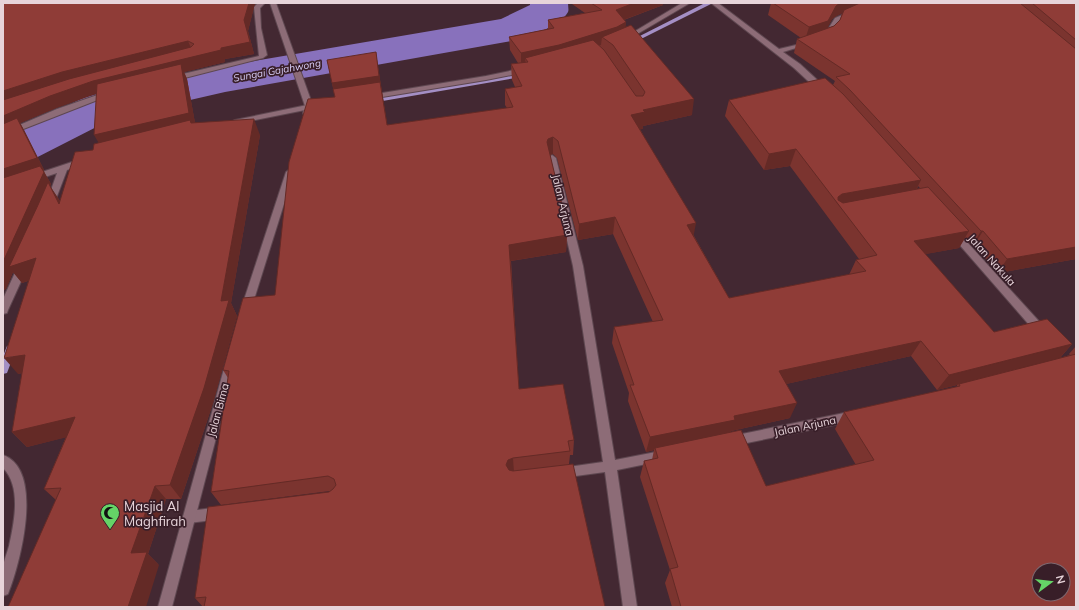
<svg xmlns="http://www.w3.org/2000/svg" width="1079" height="610" viewBox="0 0 1079 610" font-family="Mulish,sans-serif">
<rect width="100%" height="100%" fill="#432832"/>
<g fill="none" stroke-linecap="round" stroke-linejoin="round">
<g fill="#a48fc5" fill-rule="evenodd">
<path d="M705,3H713L631,44L626,43Z"/>
<path d="M524,72L528,74L527,76L371,103L367,101L371,99Z"/>
<path d="M11,345L15,346L16,349L7,373L3,374V356L7,346Z"/>
</g>
<path fill="#8871bc" fill-rule="evenodd" d="M530,3H568C568,6 569,10 568,12C561,26 526,38 512,41L225,92L116,117L20,166L3,170V136L85,97L101,93L225,66L501,19L530,5Z"/>
<defs>
<g id="minor">
<path d="M258,3H265L260,8L261,28L267,55L263,58L173,81H170V77L259,56L254,7Z"/>
<path d="M682,3H690L627,40L622,39Z"/>
<path d="M711,3H718L779,49L809,42V44L783,52L800,64L826,88V92H820L794,68Z"/>
<path d="M852,11L857,12L840,21L830,37L828,38H824L823,37L835,18Z"/>
<path d="M524,68L528,70L527,72L486,80L370,99L366,97L370,95L486,76Z"/>
<path d="M106,92H112L113,94L3,137V132L57,109Z"/>
<path d="M317,103H320V107L235,124L231,122L235,120Z"/>
<path d="M552,155L556,158L583,266L615,460L666,450L670,451L672,455L670,459L666,460L617,470L637,607H623L605,472L561,478L557,477L555,473L557,469L561,468L603,462L573,266L548,158Z"/>
<path d="M84,158L87,159L88,161L87,163L67,170L54,204L53,206H47L46,204L57,173L33,181L30,180L29,178L30,176Z"/>
<path d="M954,230L957,231L1046,329L1047,332L1046,335H1038L951,235L949,233Z"/>
<path d="M23,263L28,266L8,310L7,313L3,314V299L18,266Z"/>
<path d="M854,411L858,413L860,416L858,419L854,421L732,446L728,445L726,441L728,437L732,436Z"/>
<path d="M3,455C45,470 20,564 8,594L3,596C3,587 2,576 3,567C4,560 7,553 9,546C14,523 22,487 3,468Z"/>
<path d="M221,507L225,509L227,513L225,517L221,519L189,523L185,521L183,517L185,513L189,511Z"/>
</g>
<g id="tertiary">
<path d="M270,3H276L313,106L310,115H304L303,113L305,106Z"/>
<path d="M290,169L294,172L251,309L250,312H242L241,309L286,172Z"/>
<path d="M230,361L234,362L235,365L172,607H158L225,365L226,362Z"/>
</g>
</defs>
<use href="#minor" stroke="#5e4750" stroke-width="2"/>
<use href="#tertiary" stroke="#5e4750" stroke-width="2"/>
<use href="#minor" fill="#8d6c77" fill-rule="evenodd"/>
<use href="#tertiary" fill="#8d6c77" fill-rule="evenodd"/>
</g>
<g fill="#7b342f" fill-rule="evenodd">
<path d="M3,3H255L248,31L254,54L225,59V62L184,72L187,79L195,123L260,135L231,303L237,316L213,403L181,499H166L148,554L159,565L56,500L44,489L66,437L27,447L12,432L22,373L18,374L28,281L22,283L13,272L6,289L3,290ZM97,93L99,143L93,150L60,201L50,186L51,184L43,170H44L24,130L20,123L56,108Z"/>
<path d="M572,3H663V5L624,20L626,22L625,27L692,115L643,126V129H640L694,236L729,298L849,275L856,260L859,259L790,166L764,170L725,116L729,100L833,85L835,81L794,53L797,39L801,38L768,15L771,3H1076V259L998,273L974,245L972,246L965,238L959,248L925,254L994,332L1072,344L1060,358L1070,355L1069,354L1076,346V607H672L665,583L670,570L640,477L644,461L652,460L654,450L646,452L628,401L629,393L612,343L614,327L653,322L613,234L578,240L557,158L553,154L550,155L567,235L566,252L511,261L519,389L574,440L573,455H570L569,464L605,607H203L195,598L330,491L221,505L211,492L228,378L223,370L275,295L335,97L327,60L378,67L387,125L507,108L505,105V89L515,87L512,80L511,64L518,63L510,50L509,37L548,29V20L585,13L572,4ZM842,13L840,20L834,26L827,28L832,19L838,15ZM918,186L921,189H917ZM911,356L937,390L957,385V387L844,412L835,429L856,465L766,486L730,433L731,431L790,418L786,384Z"/>
</g>
<g fill="#642a26">
<path d="M249,3H255L248,31L254,54L225,59V62L184,72L187,79L196,128L103,150L94,135L99,93L56,108L20,123L24,130L44,170H43L51,184L50,186L58,198L69,220L36,258L48,274L22,283L13,272L6,289L3,290V116L50,96L93,81L221,48L244,20Z"/>
<path d="M634,3H663V5L615,23L616,10Z"/>
<path d="M840,3H867L838,15L832,19L824,35L805,40L809,27Z"/>
<path d="M626,22L625,35L602,37L601,45L559,59L528,62L525,58L526,66L521,67V53Z"/>
<path d="M188,41L193,53L3,105V91L62,72Z"/>
<path d="M376,52L378,67L390,141L335,98L332,83Z"/>
<path d="M694,99L692,115L643,126V129L630,131L631,115L643,110Z"/>
<path d="M254,119L260,135L231,303L237,316L213,403L181,499L170,485L221,301Z"/>
<path d="M553,137V154L548,155L547,142L548,139Z"/>
<path d="M796,149L790,166L764,170L769,154Z"/>
<path d="M921,180L913,196L842,209L836,202L838,197L842,194Z"/>
<path d="M615,217L613,234L578,240L579,224Z"/>
<path d="M696,223L693,239L687,225Z"/>
<path d="M567,226L566,252L510,261L509,245Z"/>
<path d="M969,231L959,248L905,258L914,241Z"/>
<path d="M981,231H983L974,245L972,246Z"/>
<path d="M1076,247V259L998,273L1007,259Z"/>
<path d="M921,341L911,356L773,387L779,371Z"/>
<path d="M1072,344L1058,360L959,384L957,385L937,390L949,375Z"/>
<path d="M25,355L38,370L18,374L4,358Z"/>
<path d="M797,403L790,418L731,431L730,435L655,448L654,450L646,452L650,437L734,416Z"/>
<path d="M75,417L88,432L27,447L12,432Z"/>
<path d="M513,458L514,473L509,474L506,465L508,460Z"/>
<path d="M155,486L166,499L148,554L159,565L146,607H128L131,553Z"/>
</g>
<g fill="#8f3c37" stroke="#642a26" fill-rule="evenodd">
<path d="M3,3H249L244,20L250,42L221,48V50L93,81L50,96L3,116V100L69,79L191,47L194,44L188,41L62,72L3,91Z"/>
<path d="M591,3H634L616,10L626,22L617,27L559,45L521,53L509,37L554,28L548,20L602,10Z"/>
<path d="M773,3H840L836,6L828,21L809,27Z"/>
<path d="M860,3H1020L1076,49V247L1007,259L983,231H981L850,90L836,77L850,74L797,39L834,26L840,20L844,10Z"/>
<path d="M1032,3H1076V40Z"/>
<path d="M631,25L694,99L643,110L645,112L631,115L696,223L687,225L729,298L866,271L856,260L877,255L796,149L769,154L729,100L825,78L843,94L921,180L842,194L838,197V200L843,203L928,187L969,231L914,241L994,332L1047,319L1072,344L949,375L921,341L779,371L797,403L734,416L735,420L650,437L630,385H634L614,327L663,320L615,217L579,224L558,141L553,137L548,139L547,142L567,226L564,227L567,235L509,245L519,389L563,384L574,440L568,441L570,451L513,458L508,460L506,465L509,470L513,471L573,464L605,607H204L206,597L195,598L208,507L329,492L333,489L336,485L334,479L328,476L211,492L229,371L223,370L243,298L275,295L289,162L308,99L335,97L333,89L380,82L387,125L513,107L505,89L522,86L511,64L528,62L525,58L593,40L604,50L636,96H643L645,92L613,45L602,37Z"/>
<path d="M376,52L379,76L332,83L327,60Z"/>
<path d="M181,64L189,113L94,135L97,84Z"/>
<path d="M17,118L37,158L3,169V124Z"/>
<path d="M254,119L221,301L229,300L204,388L170,485L155,486L131,553L147,552L128,607H8L61,488L44,489L75,417L12,432L25,355L4,358L36,258L9,267L38,205L48,182L59,204L75,152L93,150L94,144L190,120L191,123Z"/>
<path d="M40,166L44,172L3,262V178Z"/>
<path d="M1076,354V607H681L670,569L678,567L644,461L658,458L655,448L741,430L766,486L874,460L844,412L960,386L959,384ZM1039,570H1063V594H1039Z"/>
</g>
<defs>
<symbol id="mosque-pin" viewBox="-11 -11 22 30"><path d="M0 17L-7.5 6A9.5 9.5 0 1 1 7.5 6Z" fill="#65d467" stroke="#381e28"/><path d="M3.5-4.9A6 6 0 1 0 3.5 4.9A5 5 0 1 1 3.5-4.9Z" fill="#111"/></symbol>
</defs>
<g fill-rule="evenodd">
<use href="#mosque-pin" x="99" y="502" width="22" height="30"/>
</g>
<g text-anchor="middle" stroke-width="3.5" stroke-linejoin="round" paint-order="stroke">
<g font-size="10" font-style="italic" fill="#d8cef7" stroke="#381e28">
<text transform="translate(277 70) rotate(-10)" y="4">Sungai Gajahwong</text>
</g>
<g font-size="11" fill="#e7d4da" stroke="#381e28">
<text transform="translate(563 205) rotate(77)" y="4">Jalan Arjuna</text>
<text transform="translate(992 260) rotate(48)" y="4">Jalan Nakula</text>
<text transform="translate(218 410) rotate(-75)" y="4">Jalan Bima</text>
<text transform="translate(805 426) rotate(-12)" y="4">Jalan Arjuna</text>
</g>
<g font-size="13" fill="#e7d4da" stroke="#381e28" text-anchor="start">
<text x="124" y="511">Masjid Al<tspan x="124" dy="15">Maghfirah</tspan></text>
</g>
</g>
<rect width="1079" height="610" fill="none" stroke="#e7d4da" stroke-width="8"/>
<g transform="translate(1051 582) rotate(75)"><circle r="19" fill="#381e28" stroke="#7e676f"/>
<path d="M0-3L7 15L0 10L-7 15Z" fill="#65d467"/>
<text y="-6" font-size="11" font-weight="bold" text-anchor="middle" fill="#e7d4da">N</text>
</g>
</svg>
